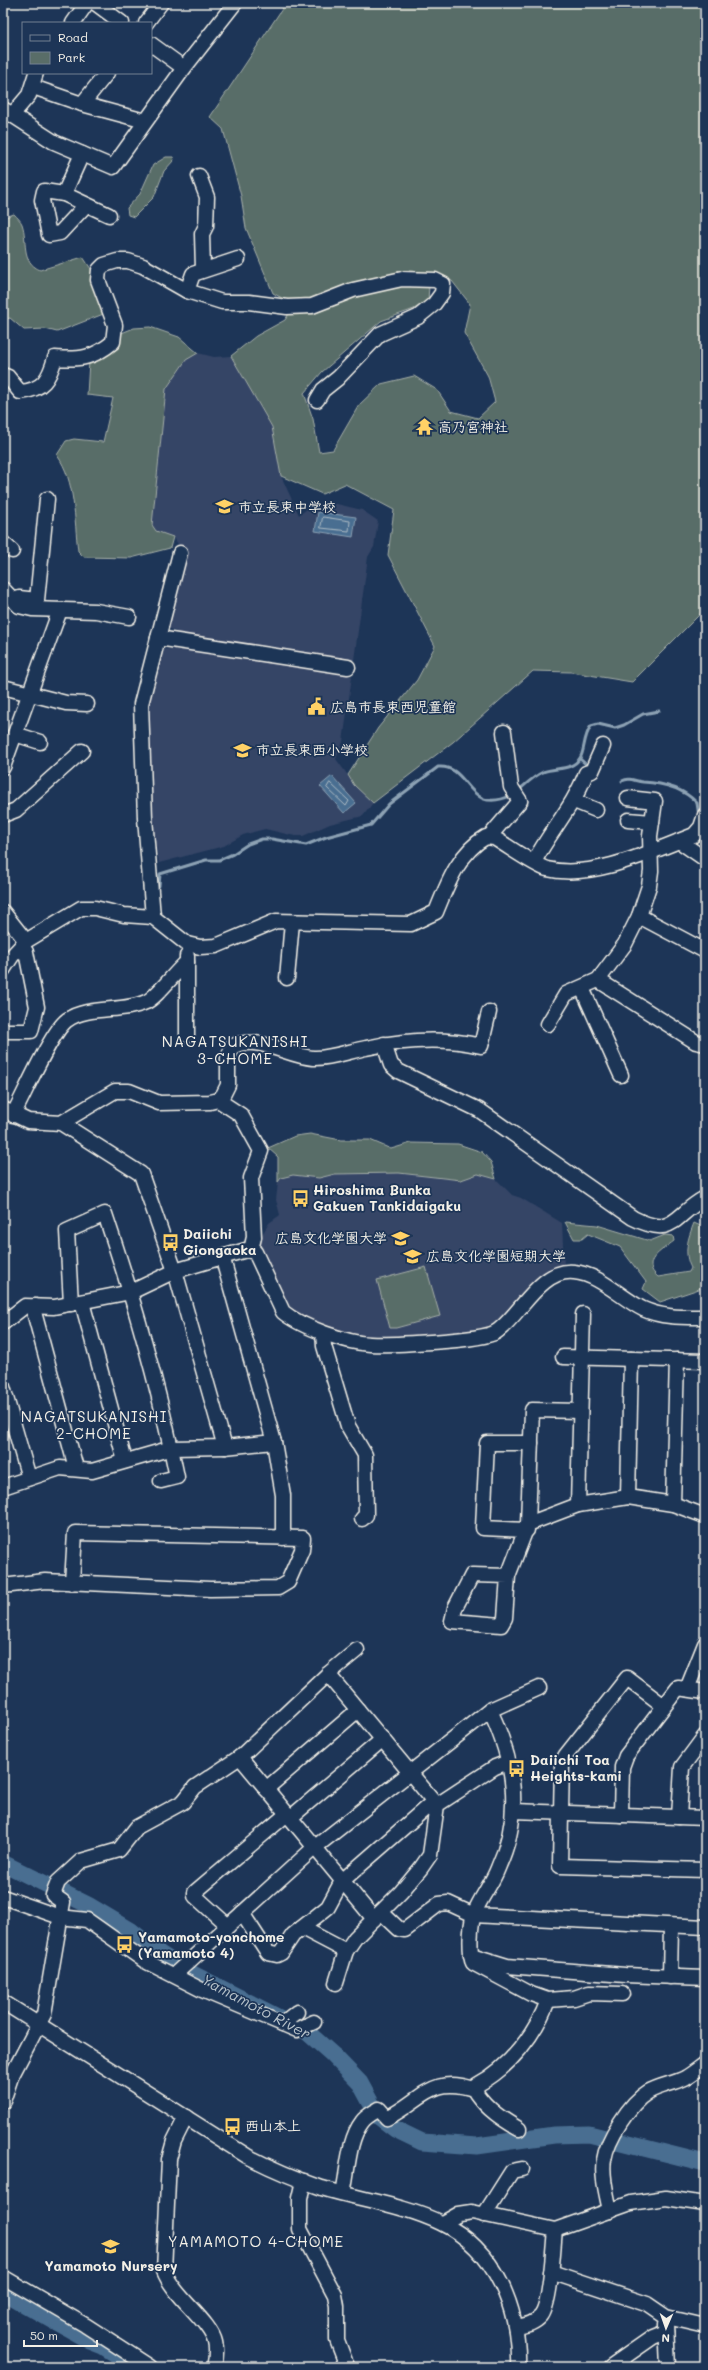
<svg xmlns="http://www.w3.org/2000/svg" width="708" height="2370" viewBox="0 0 708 2370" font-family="Mali,'Klee One',sans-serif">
<rect width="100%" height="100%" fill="#1d3557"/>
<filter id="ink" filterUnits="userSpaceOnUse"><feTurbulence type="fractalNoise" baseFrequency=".025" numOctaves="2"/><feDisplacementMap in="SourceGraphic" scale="8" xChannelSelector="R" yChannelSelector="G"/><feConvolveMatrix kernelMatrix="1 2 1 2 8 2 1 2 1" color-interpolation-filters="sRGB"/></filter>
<g filter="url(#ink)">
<g fill="#344466">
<path d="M198,353L214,357L231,356L272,427L281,476L299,515L314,504H337L362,510L378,521L374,547L368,557L354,660L341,659L340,662L181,635L169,628L165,620L183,551L173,537L156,531L152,525L166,389L186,360Z"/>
<path d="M165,649L246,655L340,669V674L352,676L343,742L336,759L355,785L373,803L363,816L330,824L303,836H295L265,829L243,835L224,846L159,863L150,808L143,705L160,652Z"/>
<path d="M399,1173L461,1180L478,1174L496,1179L512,1195L521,1198L562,1223L564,1265L547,1271L497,1323L488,1329L459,1335L372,1337L326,1327L292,1311L287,1306L257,1243L269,1223L280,1215L276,1200L278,1182L281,1178L293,1175L319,1178L335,1174Z"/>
</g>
<g fill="#596d68" stroke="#a6afa8">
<path d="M286,3H705V609L632,682L571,672L533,671L453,742L373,803L354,785L348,775L378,728L417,680L435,646L388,555L394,510L345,484L322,494L281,476L272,427L231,356L256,336L285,320L290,312L356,293L403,284L429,286L428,300L414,309L381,321L322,372L304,393L313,419L319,452L333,450L359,405L381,384L414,376L437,390L451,411L478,418L495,402L488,376L464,333L470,304L452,281L437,277L312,301L289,302L273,293L246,228L241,196L223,129L210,117Z"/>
<path d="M166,157H173L174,160L164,171L154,197L134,217L128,215L127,208L140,194L153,165Z"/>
<path d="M14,214C17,217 21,221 22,224C28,241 20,261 40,270L83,257L93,272L106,313L57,332L45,329L24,330L10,318L3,320V218Z"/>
<path d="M150,327L179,337L198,353L186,360L166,389L152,525L156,531L173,537L170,548L131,558L84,557L78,551C74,519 76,482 57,455L66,441L74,439L103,442L113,398L87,395L89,361C109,356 114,355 119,334L134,328Z"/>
<path d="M310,1134L341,1140H370L391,1149L411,1143L458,1144L482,1152L491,1162L496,1179L478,1174L461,1180L399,1173L335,1174L319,1178L293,1175L281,1178L278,1182V1157L268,1148L295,1136Z"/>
<path d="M565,1222L597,1225L650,1241L665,1235L673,1236L674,1241C661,1251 640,1262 658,1277L689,1272L691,1268C683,1253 688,1238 694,1223L705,1228V1287L660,1302L643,1289L646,1282L620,1247L588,1234L582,1239H574Z"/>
<path d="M426,1267L440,1316L396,1328H390L377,1280Z"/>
</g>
<g fill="#496e91" stroke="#8da2b4">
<path d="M318,512L356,517L353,537L315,531Z"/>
<path d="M332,776L356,803L344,813L320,786Z"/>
</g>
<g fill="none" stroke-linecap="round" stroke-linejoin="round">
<g stroke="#b0bdc5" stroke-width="1">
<path d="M323,517L350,521L349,531L321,528Z"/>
<path d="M330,783L349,801L346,806L327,788Z"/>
</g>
<g stroke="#8da2b4" stroke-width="3">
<path d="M580,759L589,767"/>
<path d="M622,781C630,777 634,781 643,782C663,783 683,788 697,803L699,816"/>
<path d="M518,791C526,784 534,776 543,772C556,767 572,771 580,758C585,751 583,737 591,726L598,724L615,728L624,725L643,714L659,711"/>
<path d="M159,886L160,874L206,860H219L233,854L248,844L262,839H272L306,845L326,837L371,825L389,804L438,767C471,764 466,817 512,795"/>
</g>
<g stroke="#496e91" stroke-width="17">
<path d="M3,1863L88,1905L130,1930L160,1954L185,1970L307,2032L333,2055L360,2083L378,2116L395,2129L422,2142L477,2146L554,2135L589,2134L705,2163"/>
<path d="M3,2292L90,2341L103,2346L136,2367"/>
</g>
<defs>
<g id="minor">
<path d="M95,3L122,23"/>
<path d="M73,23L87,3"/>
<path d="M146,23L161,3"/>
<path d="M151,44L184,68"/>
<path d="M33,87L82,104L145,121"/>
<path d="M82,104L107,73"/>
<path d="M3,109L54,142L113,167L184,68L235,3"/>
<path d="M12,115L29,95L36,73"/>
<path d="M199,176L207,197L206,226L202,234L203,269"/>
<path d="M64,194L82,154"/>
<path d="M86,205L60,233L49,235L42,200L44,191L64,194L109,215"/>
<path d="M187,291L193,274L238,259"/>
<path d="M3,375L8,377L20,392C43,390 49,379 55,358C80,360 94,358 113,342L115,325L98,280L99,270L104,265L117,261H128L143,266L187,291L222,302H249L287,307L312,306L353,290L402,279L435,280L443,284L442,293L434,304L418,317L380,334L338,378L323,390L317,400"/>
<path d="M3,543L12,551"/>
<path d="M3,589L19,606L32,609L96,611L129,617"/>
<path d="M19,598L37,600L47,499"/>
<path d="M158,638L348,667"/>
<path d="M3,687L66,703L87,704"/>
<path d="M15,734L40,742"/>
<path d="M3,767L60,610"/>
<path d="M574,801L596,810"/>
<path d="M3,815L16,810L82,751"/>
<path d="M628,820L652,822"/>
<path d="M489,837L520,801L511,787L504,732"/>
<path d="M679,841L705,859"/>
<path d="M534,862C550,831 574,806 586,773L592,771L603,746"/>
<path d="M3,912L26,941"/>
<path d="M639,916L705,951"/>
<path d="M153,917L145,818L141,704L180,553"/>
<path d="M3,970L12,956L26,941L81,908H95L124,915L153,917L187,944L200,947L216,946L276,921L411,924L436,912C447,885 459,852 486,837L494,838C508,846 534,865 547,869C592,880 653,851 694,835L701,827L705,815"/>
<path d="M287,978L292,922"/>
<path d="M598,980L696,1042L705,1044"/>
<path d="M582,988L621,1075"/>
<path d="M548,1024L566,994L598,980L625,944L639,916L649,886L651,871L650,836L655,801L628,798"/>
<path d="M3,1031H31L37,1007L26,952L22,945"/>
<path d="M187,1035V956"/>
<path d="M384,1044L391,1065L398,1071L479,1110L633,1218C675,1239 673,1215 705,1198"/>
<path d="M218,1100L241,1115L261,1151L251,1178L254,1237L251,1250"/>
<path d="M3,1109L28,1121L61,1123L141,1174L175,1271L225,1447"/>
<path d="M13,1115C24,1095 51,1032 67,1020C88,1005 122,1013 146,1002C156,998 176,971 187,962"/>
<path d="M61,1123L115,1091H129L159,1103L210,1102L218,1100L223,1095L228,1085V1057L233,1046C260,1035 286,1056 313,1058C329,1059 350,1051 366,1048C404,1040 443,1037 481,1046L489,1012"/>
<path d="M222,1256L274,1442L283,1495V1538"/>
<path d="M82,1302L125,1461"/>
<path d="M71,1304L67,1231L105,1214C134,1300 159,1388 177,1477L161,1481"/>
<path d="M35,1306L34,1312L76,1468"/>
<path d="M3,1323L25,1306L54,1307L131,1292L175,1271L246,1250L255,1252L283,1312C301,1327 347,1343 370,1344C389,1345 482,1341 496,1332C520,1316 540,1268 574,1272C599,1274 621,1298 643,1309C663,1318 683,1317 705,1317"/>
<path d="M323,1333L324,1346L348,1426L365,1455L366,1515L362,1519"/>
<path d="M563,1357L705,1361"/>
<path d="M3,1387L29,1478"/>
<path d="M3,1487L60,1468L92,1471L172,1448L225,1447L274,1442"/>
<path d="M628,1497L631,1359"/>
<path d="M673,1504L677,1360"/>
<path d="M578,1505L583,1314"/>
<path d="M528,1524L532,1410L580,1411"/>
<path d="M527,1530L483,1528L487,1443H531"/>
<path d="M508,1576L472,1575L455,1608L452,1621L501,1625L505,1618L508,1576L528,1524L578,1505L628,1497L673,1504L705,1516"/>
<path d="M3,1586L45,1581L210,1589L278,1588L288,1582L302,1550L303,1538L75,1533L72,1583"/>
<path d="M328,1674L437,1805"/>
<path d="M687,1689L705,1644"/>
<path d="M664,1706L627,1678L566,1755L562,1762L560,1866L705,1870"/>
<path d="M490,1710C515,1764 523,1813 498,1868C492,1884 480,1898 474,1914C470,1927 469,1950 473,1963L531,1994L548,2000L574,1998L589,1993L622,1994"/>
<path d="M240,1757L374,1919"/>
<path d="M266,1789L358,1710"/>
<path d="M514,1811L705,1818"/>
<path d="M621,1815L622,1767L626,1756L678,1688L705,1692"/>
<path d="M679,1817L682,1767L705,1736"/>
<path d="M290,1818L383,1739"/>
<path d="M3,1897L60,1917L87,1920L145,1961L202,1990L297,2030L314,2022"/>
<path d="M381,1912L399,1929L405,1930L439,1904L448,1903L474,1915L705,1927"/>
<path d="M242,1913L268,1953L277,1955L281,1953L293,1935L328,1907L342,1881L434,1801"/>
<path d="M228,1926L195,1896V1892L287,1814"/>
<path d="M302,1928L346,1951"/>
<path d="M471,1955L507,1966L625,1975L705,1978"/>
<path d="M174,1975L314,1848L490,1710L539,1688"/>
<path d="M670,1977L671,1926"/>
<path d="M336,1983L346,1951L355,1938L401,1892L421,1868L430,1855L437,1805L495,1767L508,1762"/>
<path d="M3,2002L247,2156C272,2169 296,2179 322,2188C362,2200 404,2205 441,2223C496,2249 520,2310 518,2367"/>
<path d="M282,2024L297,2012"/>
<path d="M3,2101L11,2077L44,2014L63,1902L53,1895L58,1882L81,1861L119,1850L137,1827L183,1802L195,1787L240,1757L328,1674L357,1650"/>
<path d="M186,2117L174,2141L169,2159L164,2271C174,2297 210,2321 215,2342C217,2350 216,2359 214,2367"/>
<path d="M519,2129C502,2119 488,2110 476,2093L477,2085C509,2068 536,2034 548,2000"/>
<path d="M304,2181L300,2198V2229L335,2295L337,2306V2340L345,2361L341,2367"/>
<path d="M343,2193C348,2171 348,2140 362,2122C366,2116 373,2113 379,2109L387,2118C423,2100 431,2074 476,2090"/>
<path d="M610,2211C607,2195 601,2175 604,2160C607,2139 630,2103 648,2092C660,2085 673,2084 685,2078C692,2074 698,2069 705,2064"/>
<path d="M484,2215L512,2171L522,2169"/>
<path d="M443,2223L459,2214L472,2212L555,2230L631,2203L666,2198L705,2204"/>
<path d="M551,2272L647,2304L666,2317L705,2326"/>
<path d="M3,2277L85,2325L150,2367"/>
<path d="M666,2324L668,2367"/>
<path d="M516,2327C526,2325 534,2324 541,2316C551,2304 553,2247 555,2230"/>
<path d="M610,2367L653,2337L666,2332"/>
</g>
</defs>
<use href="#minor" stroke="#f4f1e8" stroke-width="17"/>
<use href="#minor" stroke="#1d3557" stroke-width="14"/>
</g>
</g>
<defs>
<symbol id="temple-bare" viewBox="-9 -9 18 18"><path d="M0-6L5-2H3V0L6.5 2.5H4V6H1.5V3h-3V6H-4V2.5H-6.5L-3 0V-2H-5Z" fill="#ffd166" stroke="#1d3557" stroke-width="2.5" paint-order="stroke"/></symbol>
<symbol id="school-bare" viewBox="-9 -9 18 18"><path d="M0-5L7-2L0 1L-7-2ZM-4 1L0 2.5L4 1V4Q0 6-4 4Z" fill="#ffd166" stroke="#1d3557" stroke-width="2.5" paint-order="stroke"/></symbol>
<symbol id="civic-bare" viewBox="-9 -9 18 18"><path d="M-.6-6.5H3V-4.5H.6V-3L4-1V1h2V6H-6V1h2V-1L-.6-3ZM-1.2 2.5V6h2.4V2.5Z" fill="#ffd166" stroke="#1d3557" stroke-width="2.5" paint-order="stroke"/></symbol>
<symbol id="bus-bare" viewBox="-9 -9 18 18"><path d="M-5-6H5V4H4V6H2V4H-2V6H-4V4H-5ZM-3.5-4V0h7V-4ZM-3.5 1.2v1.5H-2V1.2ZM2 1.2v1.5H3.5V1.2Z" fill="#ffd166" stroke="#1d3557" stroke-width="2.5" paint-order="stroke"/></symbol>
<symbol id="university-bare" viewBox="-9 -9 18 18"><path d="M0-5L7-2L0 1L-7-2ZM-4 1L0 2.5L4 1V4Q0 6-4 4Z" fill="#ffd166" stroke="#1d3557" stroke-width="2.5" paint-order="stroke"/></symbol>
</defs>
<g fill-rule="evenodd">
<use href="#temple-bare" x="412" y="414" width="25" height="25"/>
<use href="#school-bare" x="212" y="494" width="25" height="25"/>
<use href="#civic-bare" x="304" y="694" width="25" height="25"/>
<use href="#school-bare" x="230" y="738" width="25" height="25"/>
<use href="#bus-bare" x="288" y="1186" width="25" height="25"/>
<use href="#university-bare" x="388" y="1226" width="25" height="25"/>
<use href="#bus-bare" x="158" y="1230" width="25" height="25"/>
<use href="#university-bare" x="400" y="1244" width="25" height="25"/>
<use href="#bus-bare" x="504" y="1756" width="25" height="25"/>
<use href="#bus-bare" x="112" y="1932" width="25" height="25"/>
<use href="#bus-bare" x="220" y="2114" width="25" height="25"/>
<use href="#school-bare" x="98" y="2234" width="25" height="25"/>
</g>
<g text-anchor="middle" stroke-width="3.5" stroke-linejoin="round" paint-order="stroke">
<g font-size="14" font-weight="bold" fill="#f4f1e8" stroke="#1d3557" text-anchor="start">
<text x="438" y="432">高乃宮神社</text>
<text x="238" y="512">市立長束中学校</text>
<text x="330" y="712">広島市長束西児童館</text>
<text x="256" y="755">市立長束西小学校</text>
<text x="313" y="1195">Hiroshima Bunka<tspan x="313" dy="16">Gakuen Tankidaigaku</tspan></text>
<text x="183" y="1239">Daiichi<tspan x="183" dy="16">Giongaoka</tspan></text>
<text x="387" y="1243" text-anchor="end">広島文化学園大学</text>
<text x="426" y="1261">広島文化学園短期大学</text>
<text x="530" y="1765">Daiichi Toa<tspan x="530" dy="16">Heights-kami</tspan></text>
<text x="138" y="1942">Yamamoto-yonchome<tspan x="138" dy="16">(Yamamoto 4)</tspan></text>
<text x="245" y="2131">西山本上</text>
<text x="111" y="2271" text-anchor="middle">Yamamoto Nursery</text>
</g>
<g font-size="15" letter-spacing="1" fill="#f4f1e8" stroke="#1d3557">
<text x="235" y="1047">NAGATSUKANISHI<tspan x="235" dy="17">3-CHOME</tspan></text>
<text x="94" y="1422">NAGATSUKANISHI<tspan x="94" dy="17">2-CHOME</tspan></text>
<text x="256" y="2247">YAMAMOTO 4-CHOME</text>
</g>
<g font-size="15" font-style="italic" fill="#b8c3ca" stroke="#1d3557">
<text transform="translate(256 2007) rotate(28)" y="5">Yamamoto River</text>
</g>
</g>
<rect width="708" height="2370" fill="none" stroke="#1d3557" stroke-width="16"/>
<rect x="8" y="8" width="692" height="2354" fill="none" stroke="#f4f1e8" stroke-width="1.5" filter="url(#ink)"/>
<rect x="22" y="22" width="130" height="52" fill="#1d3557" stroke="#738091"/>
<rect x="30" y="35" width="20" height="6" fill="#1d3557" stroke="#738091"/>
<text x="58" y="42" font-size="12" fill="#f4f1e8">Road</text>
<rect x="30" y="52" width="20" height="12" fill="#596d68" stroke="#738091"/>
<text x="58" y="62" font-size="12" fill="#f4f1e8">Park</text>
<g transform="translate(666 2328) rotate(182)" stroke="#1d3557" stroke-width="3" paint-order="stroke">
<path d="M0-3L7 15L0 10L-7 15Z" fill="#f4f1e8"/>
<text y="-6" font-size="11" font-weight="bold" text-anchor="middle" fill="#f4f1e8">N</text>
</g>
<path d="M24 2340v6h73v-6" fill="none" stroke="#f4f1e8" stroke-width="2"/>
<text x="30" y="2340" font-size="12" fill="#f4f1e8" stroke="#1d3557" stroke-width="3" paint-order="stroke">50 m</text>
</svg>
